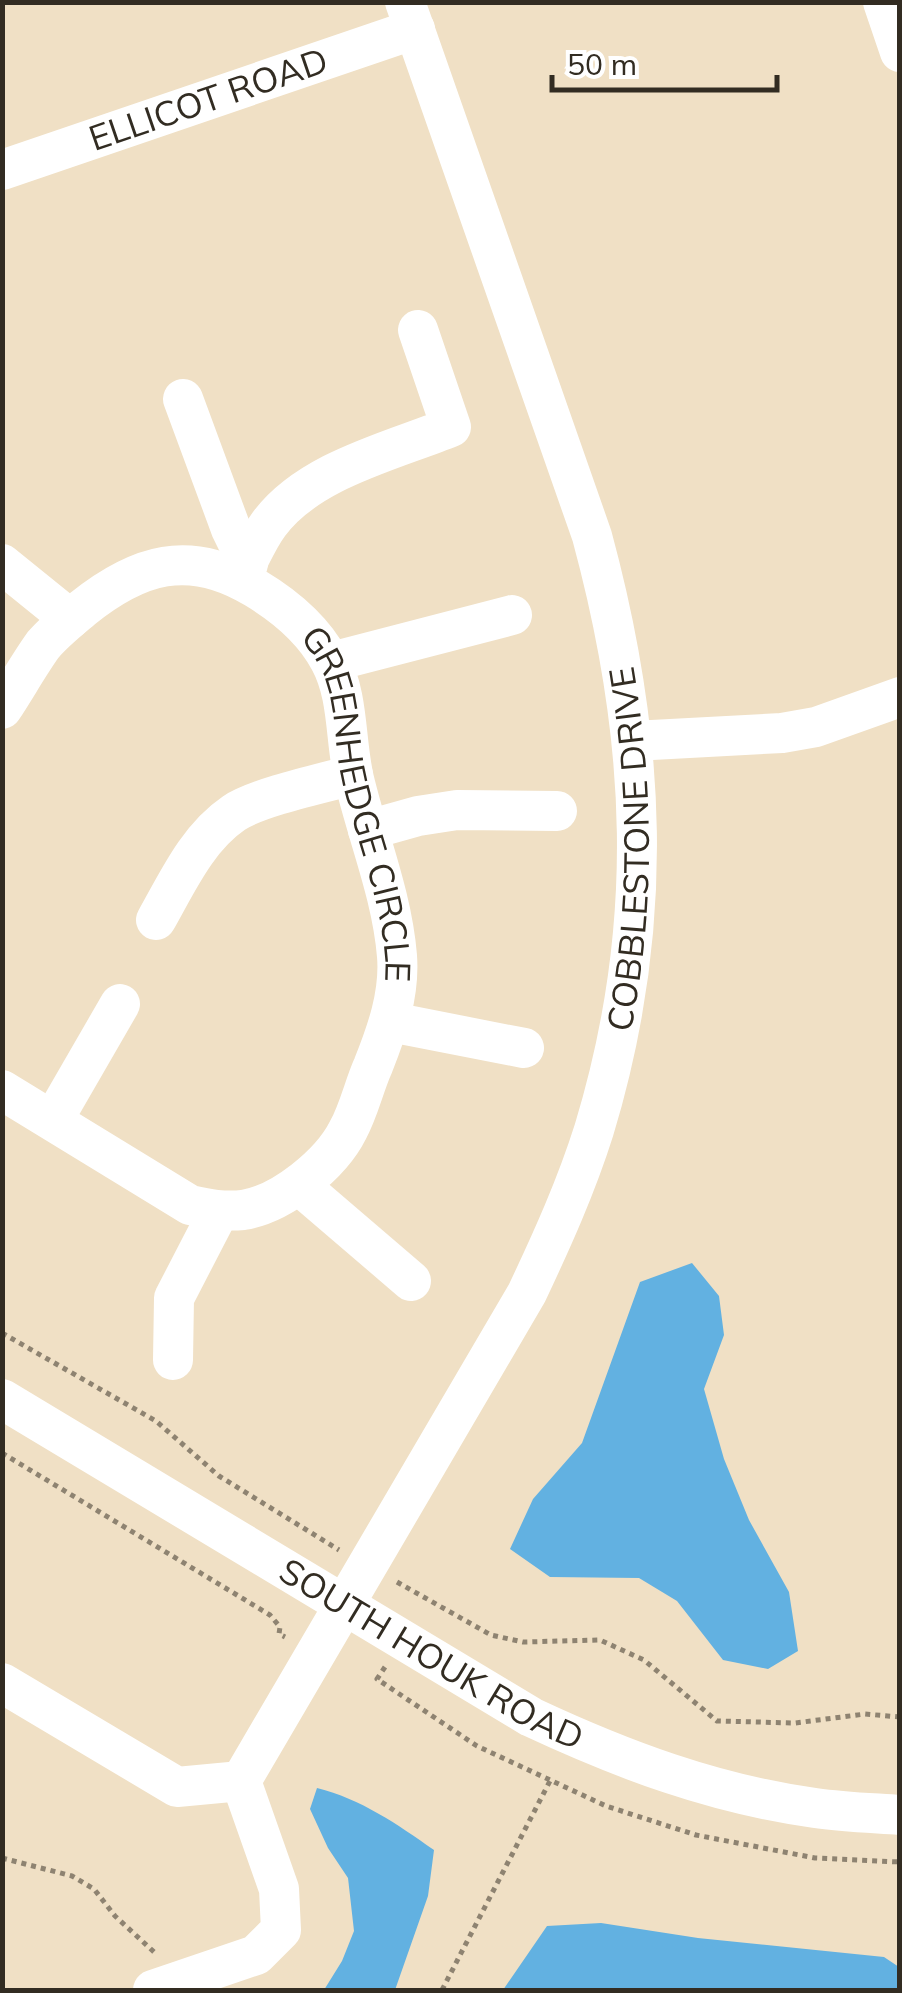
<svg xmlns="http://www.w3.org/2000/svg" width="902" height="1993" viewBox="0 0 902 1993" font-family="Mulish,sans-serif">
<rect width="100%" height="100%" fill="#f0e0c5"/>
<g fill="#62b1e1">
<path d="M692,1263L719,1296L724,1335L704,1389L724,1459L749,1520L789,1592L798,1651L768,1669L723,1660L677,1601L639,1578L550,1577L510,1549L533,1499L582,1443L640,1282Z"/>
<path d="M317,1788C361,1799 397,1824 434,1850L428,1896L395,1990H324L342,1961L354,1931L348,1878L328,1848L310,1809Z"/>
<path d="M601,1923L698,1938L884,1957L899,1967V1990H503L547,1926Z"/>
</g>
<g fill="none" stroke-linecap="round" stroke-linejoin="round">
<g stroke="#8e8371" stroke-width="5" stroke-dasharray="5 5" stroke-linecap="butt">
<path d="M2,1333L156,1421L219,1476L339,1550"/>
<path d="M2,1453L270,1615L280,1627L279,1634L285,1637"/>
<path d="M397,1582L491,1635L523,1642L600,1640L644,1660L717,1721L795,1723L865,1714L900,1717"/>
<path d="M385,1667L377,1679L477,1746L606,1806L696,1835L815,1858L900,1862"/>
<path d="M2,1858L72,1876L94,1889L115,1916L154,1952"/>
<path d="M442,1990L551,1779"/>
</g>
<g stroke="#fff" stroke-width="40">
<path d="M883,2L900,52"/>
<path id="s1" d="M2,170L415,29"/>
<path d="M183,399L231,529L248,564"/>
<path d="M2,564L70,619"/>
<path d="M239,578C249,561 257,540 269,524C309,470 392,451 451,427L418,330"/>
<path d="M331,662L512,615"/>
<path id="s2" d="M2,709C16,688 28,666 43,645C54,632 69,620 82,609C138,564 189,548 255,588C285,606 313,629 330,661C349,696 345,741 354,779C368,838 392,895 397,956C400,994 387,1031 373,1066C364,1086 359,1110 348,1130C331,1164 282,1204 243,1210C224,1212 208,1209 190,1205L2,1090"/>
<path d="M633,741L782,733L816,727L900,697"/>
<path d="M368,830L418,816L457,810L557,811"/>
<path d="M156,920C177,883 197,838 234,813C258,797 323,783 353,775"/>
<path d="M391,1022L524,1048"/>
<path d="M53,1120L120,1004"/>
<path d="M299,1185L411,1281"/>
<path d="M173,1360L174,1298L219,1211"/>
<path id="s3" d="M2,1399L531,1717C623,1760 714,1794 815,1808C843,1812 872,1813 900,1815"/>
<path id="s4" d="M2,1683L177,1787L241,1781L527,1293C552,1240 576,1187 594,1130C656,926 647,739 592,536L405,2"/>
<path d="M153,1990L256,1955L281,1930L279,1889L241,1781"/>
</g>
</g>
<g text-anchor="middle" stroke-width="10" stroke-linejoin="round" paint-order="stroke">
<g font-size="35" fill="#322c22" stroke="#fff">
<text dy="12" stroke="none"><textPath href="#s1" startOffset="218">ELLICOT ROAD</textPath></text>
<text dy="12" stroke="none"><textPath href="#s2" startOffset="570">GREENHEDGE CIRCLE</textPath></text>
<text dy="12" stroke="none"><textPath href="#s4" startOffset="1295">COBBLESTONE DRIVE</textPath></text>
<text dy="12" stroke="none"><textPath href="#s3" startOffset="500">SOUTH HOUK ROAD</textPath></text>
</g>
</g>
<rect width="902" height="1993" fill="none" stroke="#322c22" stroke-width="10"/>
<path d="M552 75v15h225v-15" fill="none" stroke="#322c22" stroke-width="5"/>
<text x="567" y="75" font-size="30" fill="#322c22" stroke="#ffffff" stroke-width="8" paint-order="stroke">50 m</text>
</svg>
